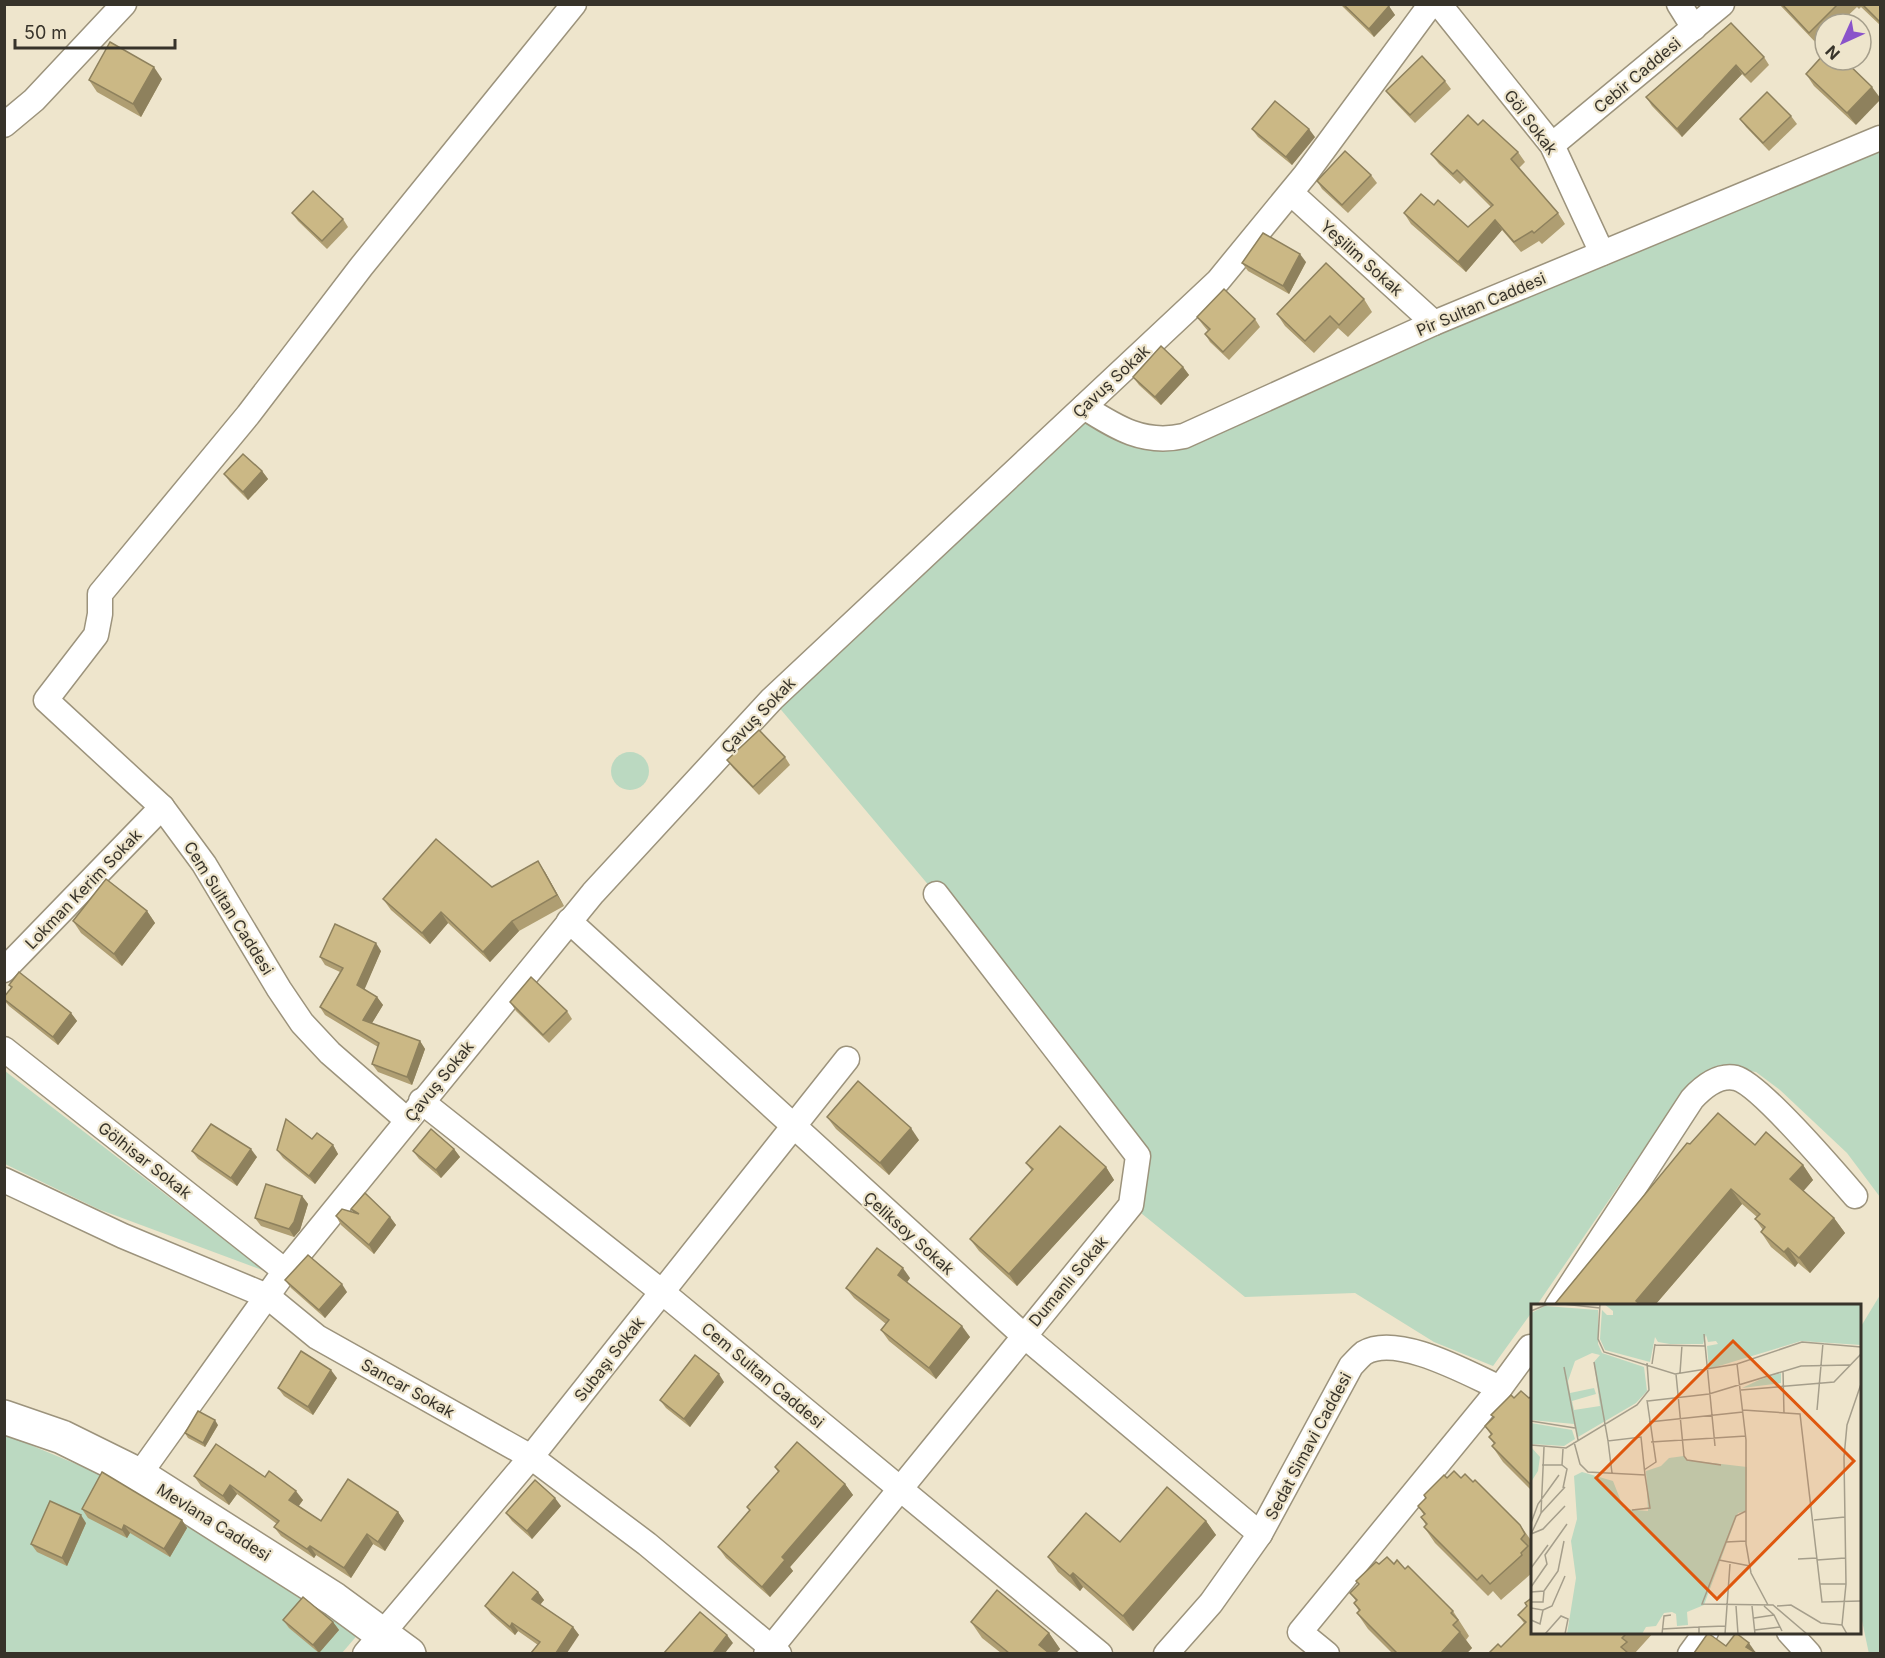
<svg xmlns="http://www.w3.org/2000/svg" width="1885" height="1658" viewBox="0 0 1885 1658" font-family="Inter,sans-serif">
<rect width="100%" height="100%" fill="#eee5cc"/>
<g fill="#bbd9c1">
<path d="M1880,138V1197L1847,1153L1780,1090L1756,1072L1730,1068L1672,1108L1537,1305L1532,1306V1312L1493,1366L1434,1342L1355,1293L1245,1297L1131,1205L1138,1156L936,894L772,699L1084,407L1152,440Z"/>
<circle cx="630" cy="771" r="19"/>
<path d="M5,1071L265,1271L98,1209L5,1164Z"/>
<path d="M1880,1295V1653L1869,1654L1860,1611V1328Z"/>
<path d="M4,1434L105,1476L247,1558L360,1632L342,1653H5Z"/>
</g>
<g fill="none" stroke-linecap="round" stroke-linejoin="round">
<defs>
<g id="street">
<path d="M1439,4L1552,145L1602,253"/>
<path d="M1679,4L1694,28"/>
<path d="M4,125L34,100L124,4"/>
<path d="M1552,145L1722,4"/>
<path d="M1291,193L1434,323"/>
<path d="M1084,407C1117,428 1144,445 1184,436L1434,323L1880,138"/>
<path d="M569,921L1023,1335L1260,1534"/>
<path d="M4,970L162,807"/>
<path d="M4,1049L285,1271"/>
<path d="M421,1101L662,1292L1100,1654"/>
<path d="M407,1120L330,1053L302,1023L279,989L204,864L162,807L46,700L96,635L100,614V594L248,415L361,267L574,4"/>
<path d="M4,1180L123,1236L267,1296L317,1337L531,1457L647,1544L779,1654"/>
<path d="M1557,1306L1692,1099C1703,1087 1718,1074 1736,1078C1759,1084 1836,1174 1855,1196"/>
<path d="M139,1475L285,1271L593,893L772,699L1218,281L1305,175L1431,4"/>
<path d="M1789,1632L1809,1654"/>
<path d="M365,1654L531,1457L847,1059"/>
<path d="M766,1654L1131,1205L1138,1156L936,894"/>
<path d="M1166,1654L1211,1603L1260,1534L1351,1366C1355,1362 1360,1356 1364,1353C1397,1333 1469,1374 1500,1388"/>
<path d="M1327,1654L1300,1632L1500,1388L1530,1347L1532,1350"/>
<path d="M1690,1654L1706,1632"/>
</g>
<path id="secondary" d="M4,1417L62,1437L139,1475L334,1599L409,1654"/>
</defs>
<use href="#street" stroke="#9c937c" stroke-width="27"/>
<use href="#secondary" stroke="#9c937c" stroke-width="36"/>
<use href="#street" stroke="#fff" stroke-width="24"/>
<use href="#secondary" stroke="#fff" stroke-width="33"/>
</g>
<g fill="#af9e72">
<path d="M1340,4H1387L1395,15L1374,37Z"/>
<path d="M1779,4H1881V26L1861,7L1859,9L1857,7L1839,24H1825V38L1818,45Z"/>
<path d="M1825,53L1856,125L1814,86L1806,74Z"/>
<path d="M1764,57L1769,65L1751,83L1742,74L1682,137L1652,106L1646,97Z"/>
<path d="M162,79L141,117L97,92L89,80Z"/>
<path d="M1445,81L1451,89L1415,123L1392,99L1386,91Z"/>
<path d="M1791,116L1797,124L1769,151L1746,127L1740,119Z"/>
<path d="M1478,125L1518,152L1525,162L1519,168L1558,213L1565,224L1542,244L1539,241L1521,252L1502,230L1466,272L1411,224L1404,213L1434,205L1468,227L1491,207L1464,180L1460,184L1439,164L1431,154Z"/>
<path d="M1252,129L1315,137L1292,165L1258,137Z"/>
<path d="M1371,175L1377,183L1348,213L1322,189L1317,181Z"/>
<path d="M292,213L343,219L348,227L327,249L298,221Z"/>
<path d="M1306,262L1289,294L1248,271L1242,263Z"/>
<path d="M1364,299L1372,312L1348,337L1338,328L1314,353L1285,326L1277,314Z"/>
<path d="M1197,317L1255,319L1260,327L1229,360L1210,342L1205,334L1208,331L1203,325Z"/>
<path d="M1183,367L1189,375L1161,405L1139,385L1133,377Z"/>
<path d="M262,471L268,479L248,500L230,482L224,474Z"/>
<path d="M785,757L790,765L759,795L733,768L727,760Z"/>
<path d="M545,872L564,906L519,931L490,962L448,923L430,944L391,910L383,899L492,887Z"/>
<path d="M147,911L155,923L122,966L81,933L73,921Z"/>
<path d="M381,951L364,989L377,997L383,1005L372,1023L420,1041L425,1049L412,1085L378,1072L372,1064L378,1047L325,1015L320,1007L340,972L325,965L320,957Z"/>
<path d="M9,985L71,1013L77,1021L58,1045L9,1006L4,1000V997L11,988Z"/>
<path d="M510,1002L567,1011L572,1019L549,1043L516,1011Z"/>
<path d="M827,1117L919,1140L889,1175L836,1129Z"/>
<path d="M312,1139L333,1145L338,1154L315,1184L283,1158L277,1150Z"/>
<path d="M1690,1144L1755,1145L1803,1165L1813,1180L1803,1191L1834,1218L1845,1233L1810,1273L1798,1263L1795,1267L1771,1247L1761,1232L1763,1230L1755,1219L1757,1217L1742,1204L1655,1305H1554Z"/>
<path d="M454,1149L460,1157L441,1178L419,1159L413,1151Z"/>
<path d="M192,1151L257,1157L237,1186L198,1159Z"/>
<path d="M1026,1163L1106,1167L1114,1180L1017,1286L979,1251L970,1239L1032,1171Z"/>
<path d="M302,1196L308,1204L300,1230L294,1237L261,1226L255,1218Z"/>
<path d="M351,1209L390,1217L396,1225L374,1254L341,1225L336,1216L354,1213Z"/>
<path d="M910,1278L907,1282L970,1337L936,1379L889,1341L881,1330L886,1324L854,1298L846,1288Z"/>
<path d="M285,1280L347,1292L325,1318L291,1288Z"/>
<path d="M337,1378L313,1415L284,1396L278,1388Z"/>
<path d="M724,1382L690,1427L666,1408L660,1400Z"/>
<path d="M1533,1395V1492L1503,1462L1492,1446L1494,1444L1489,1437L1491,1435L1485,1426L1493,1418L1491,1415L1514,1398H1529Z"/>
<path d="M218,1425L205,1447L188,1438L185,1433Z"/>
<path d="M775,1467L845,1484L853,1495L790,1567L793,1571L770,1597L726,1558L718,1547L750,1511L747,1507L778,1472Z"/>
<path d="M194,1476L265,1477L303,1500L298,1506L321,1521L398,1512L404,1521L385,1551L373,1544L351,1578L316,1555L314,1558L281,1536L274,1527L277,1524L237,1494L229,1505L201,1486Z"/>
<path d="M1447,1478H1461L1473,1482L1520,1525L1533,1543V1572L1501,1600L1493,1591L1488,1596L1435,1543L1424,1527L1426,1525L1421,1517L1424,1515L1418,1506L1426,1498L1424,1495Z"/>
<path d="M561,1506L532,1539L512,1521L506,1513Z"/>
<path d="M82,1509L182,1520L187,1528L170,1557L130,1533L127,1538L88,1518Z"/>
<path d="M1206,1521L1216,1535L1133,1631L1083,1587L1080,1591L1058,1572L1048,1557L1120,1542Z"/>
<path d="M86,1523L67,1566L37,1552L31,1544Z"/>
<path d="M1379,1564H1394L1405,1569L1453,1611L1469,1636L1466,1640L1472,1648L1467,1653H1392L1368,1629L1357,1613L1359,1611L1354,1603L1356,1601L1350,1593L1359,1584L1356,1581Z"/>
<path d="M538,1592L544,1600L540,1605L573,1627L579,1635L538,1645L518,1631L515,1635L491,1614L485,1606Z"/>
<path d="M1533,1597V1632H1654L1635,1653H1489L1501,1647L1524,1623L1518,1615L1527,1606L1525,1603Z"/>
<path d="M283,1620L333,1622L339,1630L319,1653L289,1628Z"/>
<path d="M971,1622L1049,1633L1060,1649L1056,1653H1001L982,1638Z"/>
</g>
<g fill="#8e815d">
<path d="M1389,6L1395,15L1374,37L1369,29Z"/>
<path d="M1736,65L1742,74L1682,137L1677,129Z"/>
<path d="M154,67L162,79L141,117L133,104Z"/>
<path d="M1872,87L1881,99L1856,125L1847,113Z"/>
<path d="M1309,129L1315,137L1292,165L1286,157Z"/>
<path d="M1495,220L1502,230L1466,272L1458,262Z"/>
<path d="M1300,254L1306,262L1289,294L1283,286Z"/>
<path d="M1183,367L1189,375L1161,405L1155,397Z"/>
<path d="M262,471L268,479L248,500L243,492Z"/>
<path d="M538,861L545,872L564,906L557,895Z"/>
<path d="M147,911L155,923L122,966L114,954Z"/>
<path d="M441,912L448,923L430,944L422,933Z"/>
<path d="M512,921L519,931L490,962L483,952Z"/>
<path d="M376,943L381,951L363,993L357,985Z"/>
<path d="M377,997L383,1005L369,1028L363,1020Z"/>
<path d="M71,1013L77,1021L58,1045L53,1037Z"/>
<path d="M420,1041L425,1049L412,1085L407,1077Z"/>
<path d="M911,1128L919,1140L889,1175L880,1163Z"/>
<path d="M333,1145L338,1154L315,1184L309,1176Z"/>
<path d="M251,1149L257,1157L237,1186L231,1178Z"/>
<path d="M454,1149L460,1157L441,1178L436,1170Z"/>
<path d="M1803,1165L1813,1180L1800,1195L1790,1179Z"/>
<path d="M1106,1167L1114,1180L1017,1286L1009,1274Z"/>
<path d="M1731,1189L1742,1204L1655,1305H1639L1636,1301Z"/>
<path d="M302,1196L308,1204L300,1230L294,1237L289,1229Z"/>
<path d="M390,1217L396,1225L374,1254L369,1245Z"/>
<path d="M1834,1218L1845,1233L1810,1273L1799,1258Z"/>
<path d="M1788,1248L1798,1263L1795,1267L1784,1252Z"/>
<path d="M903,1268L910,1278L905,1285L898,1275Z"/>
<path d="M342,1284L347,1292L325,1318L319,1310Z"/>
<path d="M962,1326L970,1337L936,1379L929,1368Z"/>
<path d="M331,1370L337,1378L313,1415L308,1407Z"/>
<path d="M719,1374L724,1382L690,1427L684,1419Z"/>
<path d="M215,1420L218,1425L205,1447L203,1443Z"/>
<path d="M845,1484L853,1495L790,1567L793,1571L770,1597L762,1587L782,1557Z"/>
<path d="M230,1485L237,1494L229,1505L223,1496Z"/>
<path d="M296,1491L303,1500L296,1510L289,1500Z"/>
<path d="M555,1498L561,1506L532,1539L527,1531Z"/>
<path d="M398,1512L404,1521L385,1551L378,1542Z"/>
<path d="M81,1515L86,1523L67,1566L62,1558Z"/>
<path d="M182,1520L187,1528L170,1557L164,1549Z"/>
<path d="M1206,1521L1216,1535L1133,1631L1123,1616Z"/>
<path d="M124,1525L130,1533L127,1538L122,1530Z"/>
<path d="M367,1534L373,1544L351,1578L344,1568Z"/>
<path d="M310,1546L316,1555L314,1558L307,1549Z"/>
<path d="M1073,1573L1083,1587L1080,1591L1070,1576Z"/>
<path d="M538,1592L544,1600L537,1608L532,1599Z"/>
<path d="M333,1622L339,1630L319,1653L313,1645Z"/>
<path d="M512,1623L518,1631L515,1635L510,1627Z"/>
<path d="M573,1627L579,1635L567,1653H556Z"/>
<path d="M1460,1632L1472,1648L1467,1653H1441Z"/>
<path d="M1049,1633L1060,1649L1056,1653H1045L1039,1645Z"/>
<path d="M727,1635L733,1643L725,1653H713Z"/>
<path d="M1749,1643L1756,1653H1751L1746,1647Z"/>
</g>
<g fill="#cbb885" stroke="#8e815d" stroke-width="1.5">
<path d="M1343,4H1387L1389,6L1369,29Z"/>
<path d="M1782,4H1838L1809,33Z"/>
<path d="M1862,4H1881V23Z"/>
<path d="M1731,23L1764,57L1745,75L1736,65L1677,129L1646,97Z"/>
<path d="M110,42L154,67L133,104L89,80Z"/>
<path d="M1825,53V60H1844L1872,87L1847,113L1806,74Z"/>
<path d="M1422,56L1445,81L1410,115L1386,91Z"/>
<path d="M1767,92L1791,116L1763,143L1740,119Z"/>
<path d="M1275,101L1309,129L1286,157L1252,129Z"/>
<path d="M1468,115L1478,125L1483,120L1518,152L1511,159L1558,213L1534,233L1532,231L1514,242L1495,220L1458,262L1404,213L1421,194L1434,205L1438,200L1468,227L1493,205L1457,170L1453,174L1431,154Z"/>
<path d="M1345,151L1371,175L1342,205L1317,181Z"/>
<path d="M313,191L343,219L322,241L292,213Z"/>
<path d="M1263,233L1300,254L1283,286L1242,263Z"/>
<path d="M1326,263L1364,299L1339,325L1330,316L1305,341L1277,314Z"/>
<path d="M1224,289L1255,319L1223,352L1205,334L1210,329L1197,317Z"/>
<path d="M1161,346L1183,367L1155,397L1133,377Z"/>
<path d="M243,454L262,471L243,492L224,474Z"/>
<path d="M759,730L785,757L753,787L727,760Z"/>
<path d="M436,839L492,887L538,861L557,895L512,921L483,952L441,912L422,933L383,899Z"/>
<path d="M106,879L147,911L114,954L73,921Z"/>
<path d="M335,924L376,943L357,985L377,997L363,1020L420,1041L407,1077L372,1064L379,1043L320,1007L343,968L320,957Z"/>
<path d="M19,972L71,1013L53,1037L4,999V997L12,987L9,985Z"/>
<path d="M531,977L567,1011L543,1035L510,1002Z"/>
<path d="M858,1081L911,1128L880,1163L827,1117Z"/>
<path d="M1718,1113L1755,1145L1766,1132L1803,1165L1790,1179L1834,1218L1799,1258L1788,1248L1784,1252L1761,1232L1765,1227L1755,1219L1760,1214L1731,1189L1636,1301L1641,1305H1554L1687,1143L1690,1144Z"/>
<path d="M286,1119L312,1139L317,1133L333,1145L309,1176L277,1150Z"/>
<path d="M211,1124L251,1149L231,1178L192,1151Z"/>
<path d="M1060,1126L1106,1167L1009,1274L970,1239L1033,1169L1026,1163Z"/>
<path d="M431,1129L454,1149L436,1170L413,1151Z"/>
<path d="M266,1184L302,1196L294,1222L289,1229L255,1218Z"/>
<path d="M365,1193L390,1217L369,1245L336,1216L342,1209L359,1214L351,1209Z"/>
<path d="M877,1248L903,1268L898,1275L962,1326L929,1368L881,1330L889,1320L846,1288Z"/>
<path d="M308,1255L342,1284L319,1310L285,1280Z"/>
<path d="M301,1351L331,1370L308,1407L278,1388Z"/>
<path d="M695,1355L719,1374L684,1419L660,1400Z"/>
<path d="M1521,1391L1529,1398L1533,1395V1487L1492,1446L1495,1443L1489,1437L1492,1434L1485,1426L1494,1417L1491,1415L1511,1395L1514,1398Z"/>
<path d="M198,1411L215,1420L203,1443L185,1433Z"/>
<path d="M797,1442L845,1484L782,1557L785,1560L762,1587L718,1547L750,1510L747,1507L779,1471L775,1467Z"/>
<path d="M216,1444L265,1477L269,1471L296,1491L289,1500L321,1521L348,1479L398,1512L378,1542L367,1534L344,1568L310,1546L307,1549L274,1527L279,1521L230,1485L223,1496L194,1476Z"/>
<path d="M1454,1471L1461,1478L1465,1474L1473,1482L1475,1480L1520,1525L1525,1534L1521,1539L1528,1546L1521,1553L1522,1555L1490,1584L1482,1575L1477,1580L1424,1527L1427,1524L1421,1517L1425,1514L1418,1506L1426,1498L1424,1495L1444,1475L1447,1478Z"/>
<path d="M102,1472L182,1520L164,1549L124,1525L122,1530L82,1509Z"/>
<path d="M535,1480L555,1498L527,1531L506,1513Z"/>
<path d="M1167,1487L1206,1521L1123,1616L1073,1573L1070,1576L1048,1557L1086,1513L1120,1542Z"/>
<path d="M50,1501L81,1515L62,1558L31,1544Z"/>
<path d="M1387,1557L1394,1564L1397,1560L1405,1569L1408,1566L1453,1611L1451,1613L1458,1620L1453,1625L1460,1632L1441,1653H1397L1357,1613L1360,1610L1354,1603L1357,1600L1350,1593L1359,1584L1356,1581L1376,1562L1379,1564Z"/>
<path d="M513,1572L538,1592L532,1599L573,1627L556,1653H531L540,1642L512,1623L510,1627L485,1606Z"/>
<path d="M997,1590L1049,1633L1039,1645L1049,1653H1009L971,1622Z"/>
<path d="M303,1597L333,1622L313,1645L283,1620Z"/>
<path d="M1533,1597V1632H1628L1622,1638L1627,1642L1621,1647L1628,1653H1489L1498,1644L1501,1647L1526,1622L1518,1615L1527,1606L1525,1603Z"/>
<path d="M700,1612L727,1635L713,1653H664Z"/>
<path d="M1708,1633L1726,1646L1736,1633L1749,1643L1746,1647L1756,1653H1694Z"/>
</g>
<g text-anchor="middle" stroke-width="4.5" stroke-linejoin="round" paint-order="stroke">
<g font-size="16" fill="#37332a" stroke="#eee5cc">
<text transform="translate(1637 75) rotate(-40)" y="6">Cebir Caddesi</text>
<text transform="translate(1531 122) rotate(53)" y="6">Göl Sokak</text>
<text transform="translate(1362 258) rotate(42)" y="6">Yeşilim Sokak</text>
<text transform="translate(1481 304) rotate(-23)" y="6">Pir Sultan Caddesi</text>
<text transform="translate(1111 381) rotate(-43)" y="6">Çavuş Sokak</text>
<text transform="translate(758 715) rotate(-46)" y="6">Çavuş Sokak</text>
<text transform="translate(83 889) rotate(-46)" y="6">Lokman Kerim Sokak</text>
<text transform="translate(229 908) rotate(58)" y="6">Cem Sultan Caddesi</text>
<text transform="translate(439 1081) rotate(-51)" y="6">Çavuş Sokak</text>
<text transform="translate(145 1160) rotate(38)" y="6">Gölhisar Sokak</text>
<text transform="translate(909 1233) rotate(42)" y="6">Çeliksoy Sokak</text>
<text transform="translate(1068 1281) rotate(-50)" y="6">Dumanlı Sokak</text>
<text transform="translate(609 1359) rotate(-52)" y="6">Subaşı Sokak</text>
<text transform="translate(763 1375) rotate(40)" y="6">Cem Sultan Caddesi</text>
<text transform="translate(408 1388) rotate(29)" y="6">Sancar Sokak</text>
<text transform="translate(1308 1446) rotate(-62)" y="6">Sedat Simavi Caddesi</text>
<text transform="translate(214 1522) rotate(32)" y="6">Mevlana Caddesi</text>
</g>
</g>
<g transform="translate(1531 1304)">
<rect width="330" height="330" fill="#eee5cc"/>
<path d="M73,0H330V41L270,37L178,65L176,42L187,40L185,37L177,38L175,31L172,40H139L127,38L124,33L119,58L74,46L69,35L71,6L76,11H82V7ZM14,2L67,6V40L71,49L113,63L116,87L105,99L47,133L43,120L0,116V9ZM61,49L69,51L63,58L69,102L43,106L41,97L65,90L63,84L39,89L37,77L44,57ZM250,69V79L211,84L228,76ZM0,119L41,126L44,135L33,142L0,140ZM0,143L9,153L7,167L0,178ZM153,152L156,156L216,163L215,207L207,209L173,301L156,308L157,321L146,322L145,310L141,308L133,309L125,322L115,323L111,330H36L45,274L40,237L46,215L43,172L51,168L82,177L93,205L117,207L115,167L130,162L138,154Z" fill="#bbd9c1" fill-rule="evenodd"/>
<path fill="none" stroke="#a59e8b" stroke-width="1.5" d="M32,0L69,4M69,0L67,35L73,48L144,70L206,60L271,38L330,43M0,7L17,0M173,30L184,142M124,41L174,42M121,60L124,40M206,60L215,136V240L220,269L237,301M33,63L47,136M252,67L253,110M149,69L151,41M145,70L153,152L156,156L190,161M210,86L303,78L330,50M117,97L178,90L270,62L319,61M212,106L269,110L291,298L330,297M286,106L292,39M0,117L44,124M118,118L212,108M77,137L81,169M43,138L49,160L57,168L114,171L110,133L77,137L63,58M120,138L215,132M0,141L35,144L106,101L118,86L116,59M11,161H31L32,145M31,161L36,165L32,184M113,166L125,158L116,96M101,206L119,204L114,171M215,207L205,212L171,300L242,301L276,330M10,209L34,183M283,216L314,213M0,219L7,200L28,171M0,230L10,209L13,143M0,230L12,225L34,202M195,238L215,237M267,255L286,254M188,256L219,262M286,256L314,254M0,264L17,241M289,280H315M0,283L16,260L14,251L36,220M0,288L13,287L27,267L33,237M0,298H12L13,287M205,302L207,330M221,302L224,330M233,302L243,311L251,327M246,302L260,301L290,319L311,321M0,304L12,306L9,320L0,316M12,306L21,302L34,272M223,314L243,311M131,325L168,323M224,326L249,323M14,330L30,312L37,315L34,330M131,330L133,312L140,311M168,330V323L194,322M194,330L199,260M316,330L311,321L315,280L313,153L316,121L330,80"/>
<path fill="#df570e" fill-opacity="0.15" stroke="#df570e" stroke-width="3" d="M202,37L323,157L186,295L65,174Z"/>
<rect width="330" height="330" fill="none" stroke="#37332a" stroke-width="3"/>
</g>
<rect width="1885" height="1658" fill="none" stroke="#37332a" stroke-width="12"/>
<g transform="translate(1843 42) rotate(225)"><circle r="28" fill="#eee5cc" stroke="#a59e8b" stroke-width="1.5"/>
<path d="M0-4.5L10 22L0 15L-10 22Z" fill="#8a53ca"/>
<text y="-9" font-size="16" font-weight="bold" text-anchor="middle" fill="#37332a">N</text>
</g>
<path d="M15 39v9h160v-9" fill="none" stroke="#37332a" stroke-width="3"/>
<text x="24" y="39" font-size="18" fill="#37332a" stroke="#eee5cc" stroke-width="4.5" paint-order="stroke">50 m</text>
</svg>
